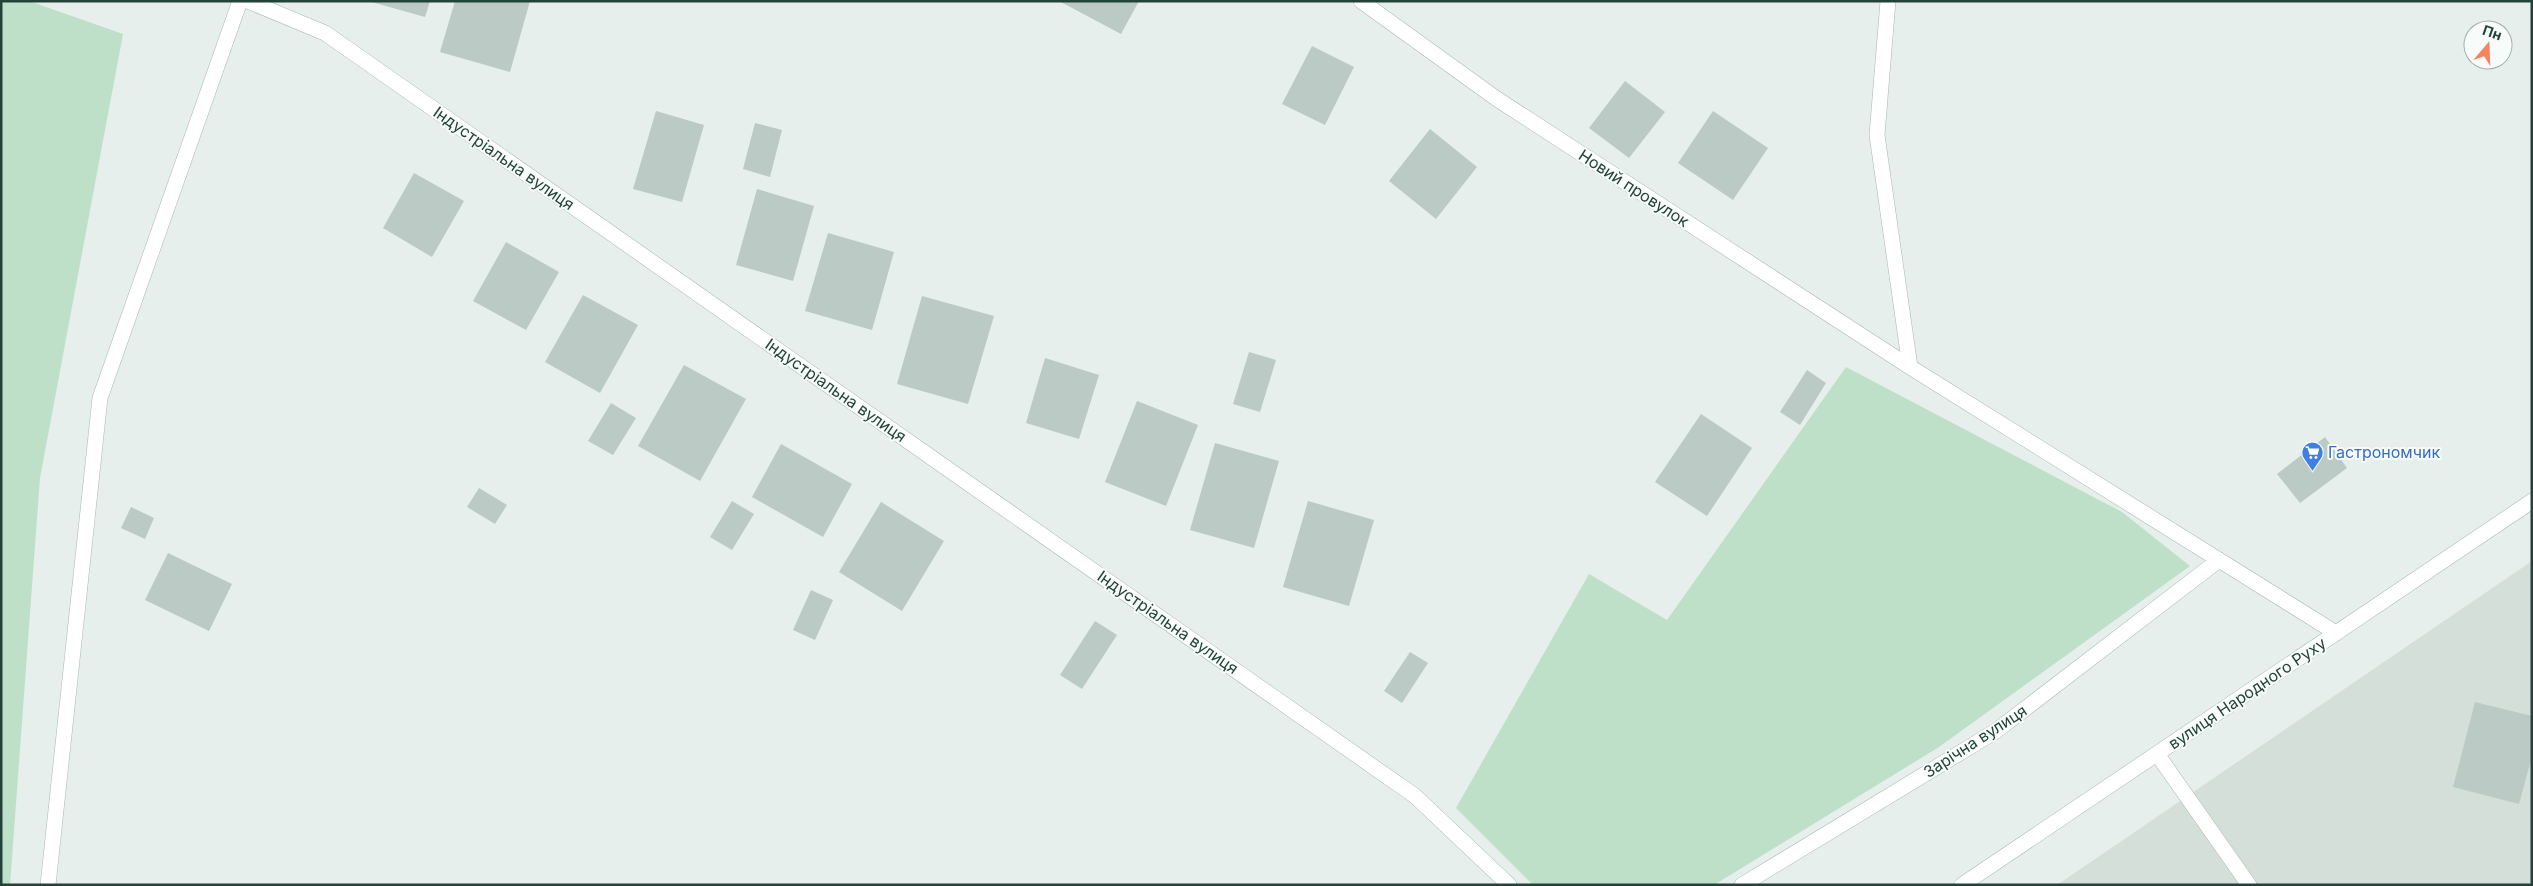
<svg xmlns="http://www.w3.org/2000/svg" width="2533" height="886" viewBox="0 0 2533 886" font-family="Inter,sans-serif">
<rect width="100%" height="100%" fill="#e6efeb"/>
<path fill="#d4dfda" d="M2532,561V885H2057Z"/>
<g fill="#bfe0c8">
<path d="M1,1H29L123,34L40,478L10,885H1Z"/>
<path d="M1846,367L2122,512L2190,566L1939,747L1714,885H1533L1456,808L1589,574L1667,620Z"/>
</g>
<g fill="#bbcac4">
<path d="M368,1H430L425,17Z"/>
<path d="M455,1H530L510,72L440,52Z"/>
<path d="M1059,1H1139L1121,34Z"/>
<path d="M1312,46L1354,67L1325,125L1282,104Z"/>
<path d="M1625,81L1665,112L1629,158L1589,128Z"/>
<path d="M656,111L704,125L682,202L633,189Z"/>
<path d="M1713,111L1768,148L1733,200L1678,163Z"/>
<path d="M755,123L782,130L770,177L743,169Z"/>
<path d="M1430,129L1477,167L1436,219L1389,181Z"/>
<path d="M414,173L464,201L432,257L383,228Z"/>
<path d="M757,189L814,206L793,281L736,265Z"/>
<path d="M828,233L894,252L872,330L805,311Z"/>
<path d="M506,242L559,272L526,330L473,301Z"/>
<path d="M583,295L638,325L600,393L545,362Z"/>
<path d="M922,296L994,316L968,404L897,384Z"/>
<path d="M1249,352L1276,360L1260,412L1233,404Z"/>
<path d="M1045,358L1099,375L1079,439L1026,423Z"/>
<path d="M684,365L746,399L700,481L638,446Z"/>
<path d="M1807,370L1826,383L1800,425L1780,412Z"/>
<path d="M1137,401L1198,425L1166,506L1105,482Z"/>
<path d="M611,403L636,418L613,455L588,441Z"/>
<path d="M1701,414L1752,448L1707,516L1655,482Z"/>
<path d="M2325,437L2347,468L2300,503L2277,474Z"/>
<path d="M1215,443L1279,461L1254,548L1190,530Z"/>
<path d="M781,444L852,484L823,537L752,497Z"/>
<path d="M479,488L507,505L495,524L467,507Z"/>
<path d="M732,501L754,514L732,550L710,537Z"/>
<path d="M1308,501L1374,520L1349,606L1283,587Z"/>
<path d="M881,502L944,541L902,611L839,572Z"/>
<path d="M131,507L154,518L145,539L121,528Z"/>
<path d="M168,553L232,584L209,631L145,600Z"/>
<path d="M811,590L833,600L815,640L793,630Z"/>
<path d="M1095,621L1117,635L1082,689L1060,675Z"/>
<path d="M1410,652L1428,663L1402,703L1384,691Z"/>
<path d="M2475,702L2532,716V756L2519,804L2453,787Z"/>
</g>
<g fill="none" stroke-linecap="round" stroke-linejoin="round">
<defs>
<path id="lane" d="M2157,754L2249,885"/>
<g id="street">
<path d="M248,1L325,33L1415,796L1509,885"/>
<path d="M1361,1L1497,99L1910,367L2336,633"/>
<path d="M1888,1L1877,135L1910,367"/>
<path d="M48,885L100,398L240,1"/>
<path d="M1742,885L1996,731L2219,560"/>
</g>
<path id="secondary" d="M1962,885L2532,501"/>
</defs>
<use href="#lane" stroke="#a8b8b2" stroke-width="16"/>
<use href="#street" stroke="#a8b8b2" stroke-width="16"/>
<use href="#secondary" stroke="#a4bbb3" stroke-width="16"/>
<use href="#lane" stroke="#fff" stroke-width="15"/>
<use href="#street" stroke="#fff" stroke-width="15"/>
<use href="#secondary" stroke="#fff" stroke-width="15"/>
</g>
<defs>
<symbol id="supermarket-pin" viewBox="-11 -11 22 30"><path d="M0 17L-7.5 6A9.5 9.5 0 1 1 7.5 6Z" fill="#3f7fe0" stroke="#f7fbf9"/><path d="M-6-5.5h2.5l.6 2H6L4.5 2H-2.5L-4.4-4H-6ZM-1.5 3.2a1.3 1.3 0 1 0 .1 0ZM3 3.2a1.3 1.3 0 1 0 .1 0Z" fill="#fff"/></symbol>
</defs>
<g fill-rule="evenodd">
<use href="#supermarket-pin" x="2300" y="440" width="25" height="34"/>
</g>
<g text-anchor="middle" stroke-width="4" stroke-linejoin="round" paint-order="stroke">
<g font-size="16" fill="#24423a" stroke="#f7fbf9">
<text transform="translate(504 158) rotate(35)" y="6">Індустріальна вулиця</text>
<text transform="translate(1634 188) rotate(33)" y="6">Новий провулок</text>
<text transform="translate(836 390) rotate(35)" y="6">Індустріальна вулиця</text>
<text transform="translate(1168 622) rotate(35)" y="6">Індустріальна вулиця</text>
<text transform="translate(2247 693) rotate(-34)" y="6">вулиця Народного Руху</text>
<text transform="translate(1975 741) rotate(-33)" y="6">Зарічна вулиця</text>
</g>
<g font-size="16" fill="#366cbe" stroke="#f7fbf9" text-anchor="start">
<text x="2328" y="458">Гастрономчик</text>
</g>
</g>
<rect width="2533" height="886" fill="none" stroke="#24423a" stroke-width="5"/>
<g transform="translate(2488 45) rotate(19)"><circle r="24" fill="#f7fbf9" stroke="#a3b1ad"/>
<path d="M0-4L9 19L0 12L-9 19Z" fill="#f4845f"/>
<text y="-8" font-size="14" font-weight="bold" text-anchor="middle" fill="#24423a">Пн</text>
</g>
</svg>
